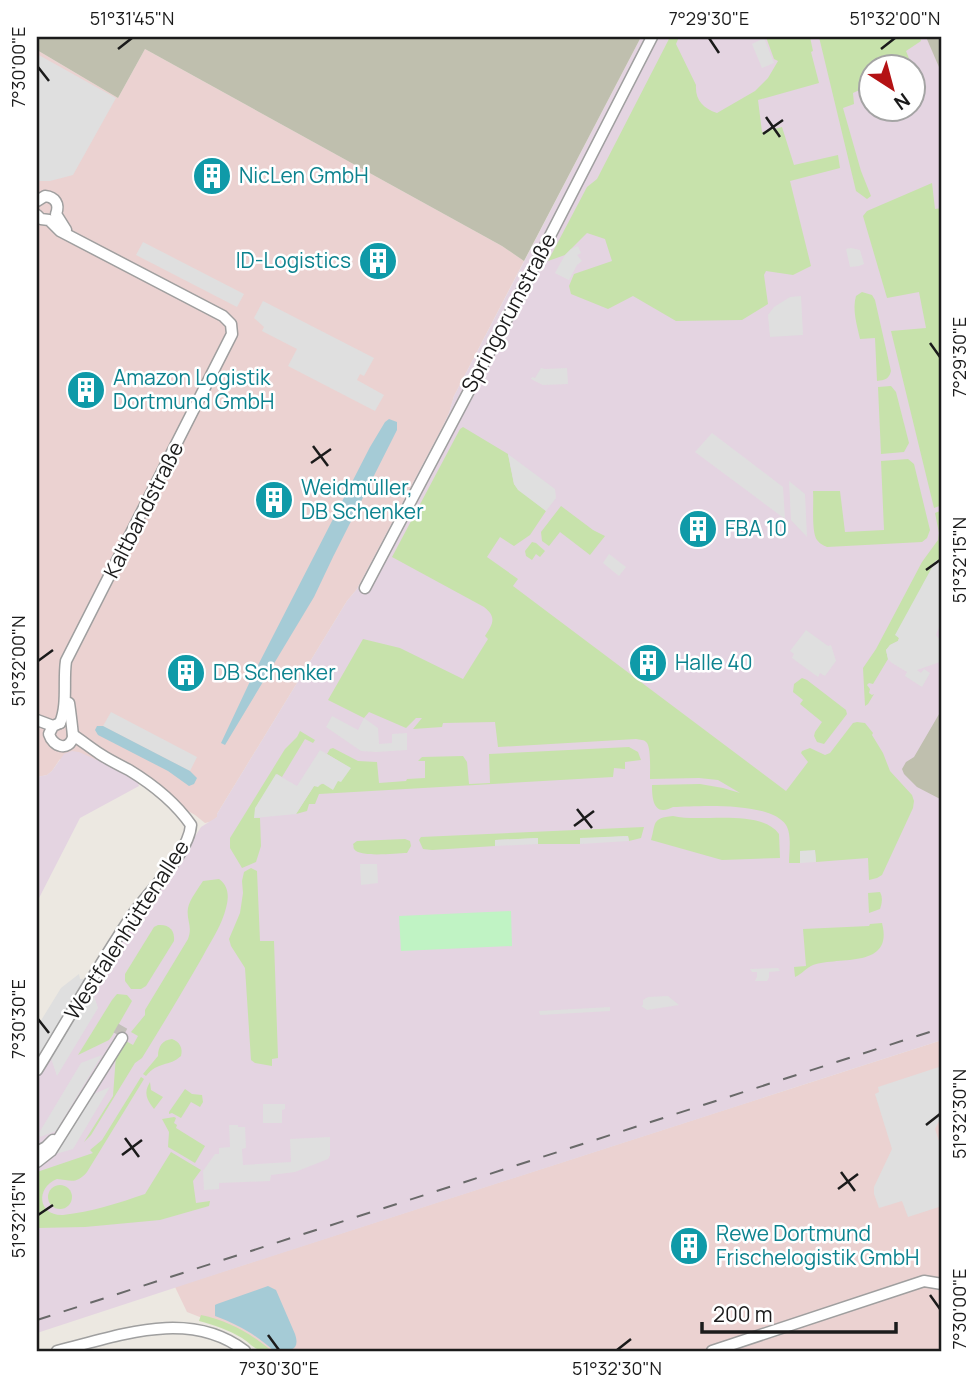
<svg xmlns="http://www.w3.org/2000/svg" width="979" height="1388" viewBox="0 0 979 1388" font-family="Manrope,sans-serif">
<rect width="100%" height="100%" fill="#ece8e1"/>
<g fill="#ebd2d1">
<path d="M145,49L502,246L524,261L454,396L449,413L443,426L357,589L347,601L217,814V817L213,821L205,823L195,815L138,782L122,771L60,759L52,771L47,775L37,777V50L118,98Z"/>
<path d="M942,1040V1351H263L243,1334L187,1312L175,1287Z"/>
</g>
<g fill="#e4d4e1" fill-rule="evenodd">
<path d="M641,37H942V1040L226,1271L37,1333V1080L146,902L180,860L201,827L217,817V814L347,601L357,589L443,426L449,413L454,396ZM870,66H912V108H870Z"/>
<path d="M72,751L79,752L122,771L138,782L139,786L80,818L37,902V777L47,775L52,771L64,754Z"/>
</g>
<g fill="#bfbfae">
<path d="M37,37H641L524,261L502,246L145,49L118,98L37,50Z"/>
<path d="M926,37H942V74Z"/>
<path d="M942,709V800L917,787L904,774L902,769L906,762L914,757Z"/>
</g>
<g fill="#c7e2ab">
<path d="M670,37H679L676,44L696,85C695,100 703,108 717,113L755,91L768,78L778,61L774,59L766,37H810L813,51L811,52L819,83L758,100L762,132L782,127L794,165L838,155L840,168L790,181L811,266L793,275L766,271L764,275L768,304L742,320L676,321L633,296L608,309L571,294L569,286L574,274L612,261L605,239L587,233L565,255L548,261L587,187L597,179Z"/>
<path d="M819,37H920L921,41L906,51L912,66H870V85L853,93L854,104L843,108L861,171L871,196L867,199L856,191Z"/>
<path d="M932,183L935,209L942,208V505L934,508L891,331L926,328L919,292L887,298L863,216L867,211Z"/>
<path d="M862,292L872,295L875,300L891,371C889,379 885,380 877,381L875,338L860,339C857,325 852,310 856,296Z"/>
<path d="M891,386L896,392L909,443L904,452L881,454L878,387Z"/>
<path d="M463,427L508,454L514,484L518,489L546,511L530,535L514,546L500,537L487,557L518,579L513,586L786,791L808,762L801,753L802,751L810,748L825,755L830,753L853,723L857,722L865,723L873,733L872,735L883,753L890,771L912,795L914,801L913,808L882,875L877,878L869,880L868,858L816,862L815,851L800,852V863H789C789,852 792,835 786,825C770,801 698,806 673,807C654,817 652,800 652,785L700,784L723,788L740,793L718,780L699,778L650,779C650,771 651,749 647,743C644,739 640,740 636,739L498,747L495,722L443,723L442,727L413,729L422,718H416L406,728L369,712L364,718L328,700L363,639L400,648L463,679L488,639L485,636C493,624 497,617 484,607L392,557L460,429Z"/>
<path d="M908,459L914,464L930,530L927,538L922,542L827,547C823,545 820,544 817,540C811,531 814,503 813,491H840L845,532L884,530L881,461Z"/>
<path d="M561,506L593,530L605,536L590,555L560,532L549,546L542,541L541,532Z"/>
<path d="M942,510V564L936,561L896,635L899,638L898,641L890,645L886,650L888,659L873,684L869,683L867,685L870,689L869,693L872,695L874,694L868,704L865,706L863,668L876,649L922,562L938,540L939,533L935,513Z"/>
<path d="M532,542L536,543L545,551L540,557L536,554L532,560L526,556L525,551Z"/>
<path d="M802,678L807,680L846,710L847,714L824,744L817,742L814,736L815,732L822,722L800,704L803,700L793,692L794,684Z"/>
<path d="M300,731L315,740L313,743L305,739L282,777L277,774L254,818H260L261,846L256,862L242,868L230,848V838L285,749L297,737Z"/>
<path d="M629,747L638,752L641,760L625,762V769L614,768L613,777L319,794L315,804H309L307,811L296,814L314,786L339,780L350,768L327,754L330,749L333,748L358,761L377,762L379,783L406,781L407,779L425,778V761H418L422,757L463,756L467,762L469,784L490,783L489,754Z"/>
<path d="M673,816C700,823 760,808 779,834L780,858L722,860L651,840C656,824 651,818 673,816Z"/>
<path d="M644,827L641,838L629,841L628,836L580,839V844H538V838L495,840V846L432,850L423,849L419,840L421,837Z"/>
<path d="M405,839L410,841L411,846L407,853C396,853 360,858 354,849C353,848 354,846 353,844L357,841Z"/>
<path d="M251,868L257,871L260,941H274L278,1058L272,1059V1066L255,1063L251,1060L245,968L231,946L229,939L240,913L243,893L242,881L244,872Z"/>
<path d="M219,879C229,886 229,897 226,908C222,925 211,941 203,956C183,991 163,1024 142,1058L135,1063L91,1135L84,1142L113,1096L116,1055L124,1040L133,1045L138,1036L131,1032L145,1015V1010L188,939C193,926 186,920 188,908C190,899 198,889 203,881Z"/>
<path d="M880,892C883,898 882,903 880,909L869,913L868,893Z"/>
<path d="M882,923C894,969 840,956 813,965C806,968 802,974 795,977L794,967L806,966L803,929L869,926L870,924Z"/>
<path d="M158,925C169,924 175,930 174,941L146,986L141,989H131L125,981V974L154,927Z"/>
<path d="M117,994L127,995L132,1001L112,1036L109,1040L78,1055L112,1000Z"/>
<path d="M172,1039C180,1042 183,1048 181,1056C169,1067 158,1061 146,1076L143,1074L158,1056C158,1047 162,1040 172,1039Z"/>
<path d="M141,1077L144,1079L87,1172C76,1185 70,1180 57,1179C35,1188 38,1216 63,1215C91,1212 119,1203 145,1194L171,1152L201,1170L193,1181L196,1203L210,1201L209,1206L160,1220L85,1227L37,1228V1172L93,1153L90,1150L102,1140Z"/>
<path d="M150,1082L151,1090L163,1097L154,1109C147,1100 143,1093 150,1082Z"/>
<path d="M185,1089L192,1094L202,1095L203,1102L200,1107L191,1102L181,1118L172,1113L169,1114V1112Z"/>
<path d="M174,1117L176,1118L174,1123L177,1125L176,1128L205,1146L195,1163L168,1147L169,1132L162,1119Z"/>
<circle cx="60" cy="1197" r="12"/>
<path d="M201,1315C229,1321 250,1333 272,1351C254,1351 255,1347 242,1338C229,1330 214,1325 199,1321Z"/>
</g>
<path fill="#c0f3c4" d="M511,911L512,946L401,951L399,916Z"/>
<g fill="#dfdfdf">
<path d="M764,38L774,63L762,68L752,44Z"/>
<path d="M37,54L116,98L73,175L50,181H40L37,179Z"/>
<path d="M143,242L244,294L237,307L136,255Z"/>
<path d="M578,246L581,253L577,255L582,261L577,265L569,280L555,273L565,255L571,249Z"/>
<path d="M851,248L860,250L864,264L859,266L850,267L846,249Z"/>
<path d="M801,296L803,335L770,337L768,315L774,307L790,297Z"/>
<path d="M263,301L374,358L364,376L360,374L357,380L384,395L375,411L288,366L297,349L262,331L264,327L254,318Z"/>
<path d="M541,368L545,369L567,368L568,384L543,385L531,379L532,377L535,378Z"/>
<path d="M712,433L783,487L785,519L695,452Z"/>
<path d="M508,454L555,489L556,498L546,511L518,490L514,484Z"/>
<path d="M789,481L805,494L807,537L791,520Z"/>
<path d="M609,554L626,567L619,576L603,563Z"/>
<path d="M936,560L942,564V619L936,635L942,642V654L940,662L917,670L921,673L924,669L930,673L922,687L905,676L907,672L892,663L888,659L886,650L890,645L898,641L899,638L895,635Z"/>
<path d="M806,630L828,646L831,645L836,661L825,676L820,673L818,677L792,658L794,654L790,651Z"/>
<path d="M111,712L197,757L190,771L103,726Z"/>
<path d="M332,716L358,730L364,718L378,728L379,744L392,743V734L407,733V750L376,752L361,751L326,727Z"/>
<path d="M320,750L351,768L341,782L338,781L333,790L322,783L318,787L314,786L296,814L254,818L255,808L276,774L297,786Z"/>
<path d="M628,836L629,841L580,844V838Z"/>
<path d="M538,838V844L495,846V840Z"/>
<path d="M815,850L816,862L800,863V851Z"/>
<path d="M360,864H377L378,883L361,885Z"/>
<path d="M778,968L780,971L769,972V977L767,981H755L757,977V972H752L750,969Z"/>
<path d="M79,974L80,979H86L37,1060V1027L61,988Z"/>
<path d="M92,990L98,1008L57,1076L51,1058Z"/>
<path d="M668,996L679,1005L647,1010L641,1006L643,1005V1000L648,997Z"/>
<path d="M610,1007V1011L540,1015L539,1011Z"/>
<path d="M102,1055L56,1131L40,1137L39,1133L81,1063Z"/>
<path d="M942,1066V1115L935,1129L942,1150V1206L908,1217L902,1201L879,1208L874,1194V1187L892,1149L875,1094L879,1092L878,1087Z"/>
<path d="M110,1087L73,1149L52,1155L89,1096Z"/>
<path d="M263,1104H285V1109L282,1110V1123H263Z"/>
<path d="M229,1125H238V1127H245L246,1148L242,1149L243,1165L291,1162L290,1139L330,1137V1155L328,1159L295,1172L271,1175L270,1181L219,1183V1189L204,1190L203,1171L215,1154H219V1148L230,1147Z"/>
</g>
<g fill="#a5cbd6">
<path d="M389,419L397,422V430L333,557L314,597L225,745L221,743L253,675L370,447L385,422Z"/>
<path d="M97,726H103L190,771L197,778L194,784L189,786L168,771L98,735L95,730Z"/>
<path d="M268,1286L276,1290L295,1334C301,1352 288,1351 274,1351C255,1334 239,1325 215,1316V1305L217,1304Z"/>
</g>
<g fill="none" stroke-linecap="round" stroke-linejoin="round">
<path stroke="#c2bfb9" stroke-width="10" stroke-dasharray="10 5" stroke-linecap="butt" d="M118,1035L123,1026"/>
<defs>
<g id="minor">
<path d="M37,201L45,196C55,197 60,204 56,214L66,230"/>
<path d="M37,215L41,219L49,220L60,231L223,316L231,324L232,334L66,661C63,681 68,704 60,723"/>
<path d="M365,588L529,277L652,37"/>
<path d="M37,720L53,726"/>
<path d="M60,723L53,726L49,734C53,747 69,752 73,737C73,734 70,709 69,703"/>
<path d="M37,1070C69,1018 99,964 133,914C150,890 189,853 191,825C175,802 152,784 129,770C119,765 109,760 100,754C91,748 82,741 73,735"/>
<path d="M37,1152L46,1147L53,1140"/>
<path d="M37,1162L51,1151L122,1038"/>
<path d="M57,1351C118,1336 189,1308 245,1351"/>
<path d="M712,1351L924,1281L942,1284"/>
</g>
</defs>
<use href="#minor" stroke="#9f9f9f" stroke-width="13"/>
<use href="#minor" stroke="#fff" stroke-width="10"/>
<path stroke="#696969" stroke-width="2" stroke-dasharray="14 14" stroke-linecap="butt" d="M37,1320L942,1028"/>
</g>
<path fill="none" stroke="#1b1b1b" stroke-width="2.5" d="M709,38L719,53M118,49L132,38M881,49L895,38M38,67L49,81M766,117L780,137M763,134L783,120M930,343L940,357M313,446L328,466M311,463L331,449M926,570L940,560M38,661L53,650M577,809L592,828M574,826L594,811M38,1019L49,1033M926,1125L940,1114M125,1138L139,1157M122,1155L142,1140M841,1172L855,1191M838,1189L858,1174M38,1215L53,1205M930,1295L940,1309M268,1335L279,1350M617,1350L631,1339"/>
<defs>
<symbol id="building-disc" viewBox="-11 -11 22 22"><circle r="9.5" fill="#0f9aa8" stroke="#fff"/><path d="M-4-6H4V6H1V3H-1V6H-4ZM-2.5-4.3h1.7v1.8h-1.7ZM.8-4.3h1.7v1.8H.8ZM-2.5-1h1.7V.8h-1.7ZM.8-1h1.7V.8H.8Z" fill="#fff"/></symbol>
</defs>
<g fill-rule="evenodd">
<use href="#building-disc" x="190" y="154" width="44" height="44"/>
<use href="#building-disc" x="356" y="239" width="44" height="44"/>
<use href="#building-disc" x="64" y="368" width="44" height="44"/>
<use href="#building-disc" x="252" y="478" width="44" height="44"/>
<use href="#building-disc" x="676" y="507" width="44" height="44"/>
<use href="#building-disc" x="626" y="641" width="44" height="44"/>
<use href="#building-disc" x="164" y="651" width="44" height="44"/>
<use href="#building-disc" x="667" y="1224" width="44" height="44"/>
</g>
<g text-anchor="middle" stroke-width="5" stroke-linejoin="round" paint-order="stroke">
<g font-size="21" fill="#0d838f" stroke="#fff" text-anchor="start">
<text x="239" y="183">NicLen GmbH</text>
<text x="351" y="268" text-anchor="end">ID-Logistics</text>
<text x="113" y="385">Amazon Logistik<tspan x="113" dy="24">Dortmund GmbH</tspan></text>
<text x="301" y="495">Weidmüller,<tspan x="301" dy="24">DB Schenker</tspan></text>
<text x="725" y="536">FBA 10</text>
<text x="675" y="670">Halle 40</text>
<text x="213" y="680">DB Schenker</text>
<text x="716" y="1241">Rewe Dortmund<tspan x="716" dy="24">Frischelogistik GmbH</tspan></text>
</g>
<g font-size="21" fill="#1b1b1b" stroke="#fff">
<text transform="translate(509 313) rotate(-62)" y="7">Springorumstraße</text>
<text transform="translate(144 510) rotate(-63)" y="7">Kaltbandstraße</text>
<text transform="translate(127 930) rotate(-57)" y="7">Westfalenhüttenallee</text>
</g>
</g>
<rect width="979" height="1388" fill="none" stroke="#ffffff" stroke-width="77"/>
<g transform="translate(892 88) rotate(144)"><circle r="33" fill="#ffffff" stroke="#a4a4a4" stroke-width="2"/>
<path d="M0-5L12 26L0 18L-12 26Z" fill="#b41214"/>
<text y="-10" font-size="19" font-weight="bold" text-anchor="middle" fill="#1b1b1b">N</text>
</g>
<path d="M702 1322v10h194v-10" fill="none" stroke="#1b1b1b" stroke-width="3.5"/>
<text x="713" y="1322" font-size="21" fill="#1b1b1b" stroke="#ffffff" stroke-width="5" paint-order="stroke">200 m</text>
<rect x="38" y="38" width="902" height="1312" fill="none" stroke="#1b1b1b" stroke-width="2.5"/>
<g font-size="18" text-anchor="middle" fill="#1b1b1b">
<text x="132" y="25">51°31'45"N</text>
<text x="709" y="25">7°29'30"E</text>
<text x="895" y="25">51°32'00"N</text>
<text transform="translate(19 67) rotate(-90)" y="6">7°30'00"E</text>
<text transform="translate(960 357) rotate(-90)" y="6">7°29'30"E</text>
<text transform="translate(960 560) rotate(-90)" y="6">51°32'15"N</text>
<text transform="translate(19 661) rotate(-90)" y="6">51°32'00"N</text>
<text transform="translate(19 1019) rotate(-90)" y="6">7°30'30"E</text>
<text transform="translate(960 1114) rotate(-90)" y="6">51°32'30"N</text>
<text transform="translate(19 1215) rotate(-90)" y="6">51°32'15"N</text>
<text transform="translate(960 1309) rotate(-90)" y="6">7°30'00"E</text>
<text x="279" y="1375">7°30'30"E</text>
<text x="617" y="1375">51°32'30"N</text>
</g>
</svg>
